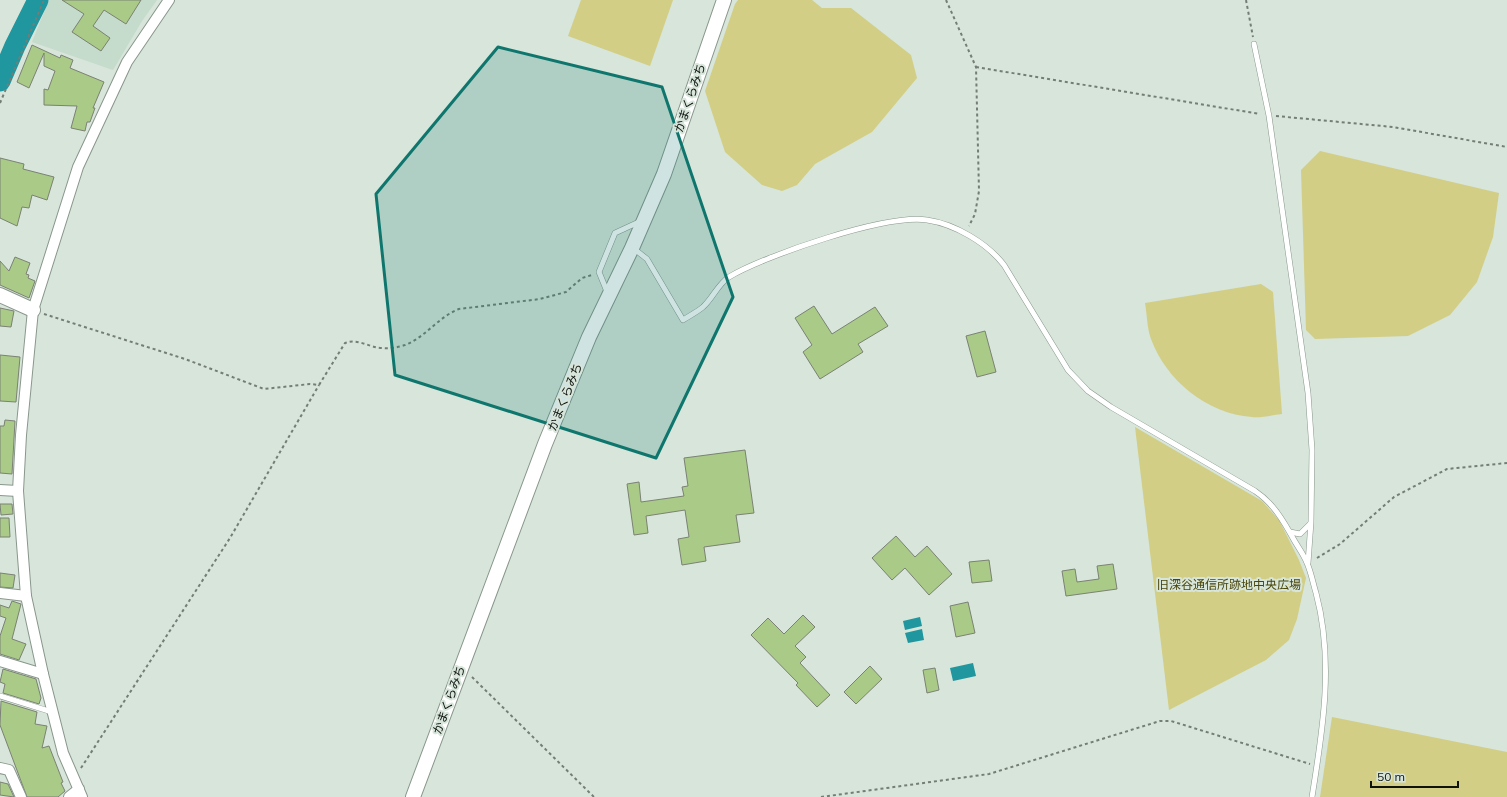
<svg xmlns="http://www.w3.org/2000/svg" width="1507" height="797" viewBox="0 0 1507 797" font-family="Mulish,'Noto Sans JP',sans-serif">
<rect width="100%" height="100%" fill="#d7e5da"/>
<path fill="#c5dbcb" d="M49,0H157L142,21L113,70L32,42Z"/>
<g fill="#d2ce85">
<path d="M581,0H673L650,66L568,36Z"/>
<path d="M738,0H812L822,8H851L911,55L917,78L872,132L815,164L797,185L782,191L762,185L725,152L705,91L735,4Z"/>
<path d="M1320,151L1499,193L1493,237L1477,282L1450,315L1408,336L1315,339L1306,330L1301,170Z"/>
<path d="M1261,284L1273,292L1282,414C1272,415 1261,418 1252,417C1207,414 1166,380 1151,339C1147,328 1147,314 1145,303Z"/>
<path d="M1135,427L1262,501L1279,520L1299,560L1306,578L1297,619L1289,640L1266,660L1169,710Z"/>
<path d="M1332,717L1507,752V797H1320Z"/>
</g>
<g fill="#20969e">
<path d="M920,617L922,626L905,630L903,621Z"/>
<path d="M922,629L924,640L908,643L905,633Z"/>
<path d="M973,663L976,676L953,681L950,668Z"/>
</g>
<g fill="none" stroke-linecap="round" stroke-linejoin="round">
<path stroke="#20969e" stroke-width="21" d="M0,81L15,46L38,0"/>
</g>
<g fill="#a9cb87" stroke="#7b8174">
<path d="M62,0H141L126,24L104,10L93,26L110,38L101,51L72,32L84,14Z"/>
<path d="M32,45L60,58L61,55L73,60L70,68L104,82L93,108H95L90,122H87L85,131L71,128L77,106L44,105V89L48,90L55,71L44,66V53L29,88L17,82Z"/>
<path d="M0,158L24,164L23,169L54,177L47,200L32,195L29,208L22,207L17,226L0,218Z"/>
<path d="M15,257L30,263L26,274L29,275L28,278L35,281L29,298L0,285V261L9,271Z"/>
<path d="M814,306L832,334L875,307L888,326L858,344L863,352L820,379L803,352L812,345L795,318Z"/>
<path d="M0,308L14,311L11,327L0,326Z"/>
<path d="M985,331L996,372L977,377L966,336Z"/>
<path d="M0,355L20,357L16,402L0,401Z"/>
<path d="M5,420L15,421L12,474L0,473V426H4Z"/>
<path d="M745,450L754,513L736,515L740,542L704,547L706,561L682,565L678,539L689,537L685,510L646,516L648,533L634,535L627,484L639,482L641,502L684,496L682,487L688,486L684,458Z"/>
<path d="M0,504H12L13,514L1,515Z"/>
<path d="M0,518H9L10,537H0Z"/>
<path d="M896,536L915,557L927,546L952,574L929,595L905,568L892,580L872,558Z"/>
<path d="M989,560L992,581L972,583L969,562Z"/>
<path d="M1113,564L1117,589L1066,596L1062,571L1075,569L1077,582L1099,579L1097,566Z"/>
<path d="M0,573L15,575L13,588L0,587Z"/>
<path d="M12,601L21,604L12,639L26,644L19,660L0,654V636L6,618L0,616V605L9,608Z"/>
<path d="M968,602L975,633L956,637L950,606Z"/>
<path d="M803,615L815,627L795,646L806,657L800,663L830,695L817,707L796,685L798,683L751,635L768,618L784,634Z"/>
<path d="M870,666L882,679L856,704L844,692Z"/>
<path d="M935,668L939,690L927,693L923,670Z"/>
<path d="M3,669L36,679L41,698L39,704L3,693L5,684L0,682Z"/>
<path d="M1,701L37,712L35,724L47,726L42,748L49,746L63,782L61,783L65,791L58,797H27L0,725Z"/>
<path d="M0,782L8,784L14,797L0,795Z"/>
</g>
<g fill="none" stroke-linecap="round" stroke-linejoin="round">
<defs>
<g id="lane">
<path d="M1254,44L1269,116L1308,393L1312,450L1311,522L1308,563"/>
<path d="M633,248L647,259L683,320C689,316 697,312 703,307C713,298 718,284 729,277C766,255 886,214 927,220C955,224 987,243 1004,265L1068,370L1088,391L1111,407L1255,491C1273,503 1283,520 1294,540C1298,547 1304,555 1307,563C1311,572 1313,583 1316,593C1334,660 1323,729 1312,797"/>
<path d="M608,294L599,272L615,233L641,221"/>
<path d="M1290,532L1300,534L1310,524"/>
<path d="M0,696L52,712"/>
</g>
<g id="street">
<path d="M0,490L18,491"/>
<path d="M0,593L26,596"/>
<path d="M0,661L43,674"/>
<path d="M0,768L9,770L21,797"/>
<path d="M69,797L79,789"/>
<path d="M82,797L63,753L43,674L26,596L18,491L21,435L33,310L78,167L127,62L169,0"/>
</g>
<g id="secondary">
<path d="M0,295L33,310"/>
<path d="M413,797L545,444L589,337L632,248L664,174L724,0"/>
</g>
</defs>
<use href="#lane" stroke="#89968c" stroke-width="6"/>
<use href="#street" stroke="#89968c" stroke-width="12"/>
<use href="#secondary" stroke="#89968c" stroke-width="16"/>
<g stroke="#747d76" stroke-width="2" stroke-dasharray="3 3" stroke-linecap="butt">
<path d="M946,0L976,67L979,191L975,214L969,226"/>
<path d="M1246,0L1253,37"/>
<path d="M976,67L1260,114"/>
<path d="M0,103L44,0"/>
<path d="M1276,116L1393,127L1507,147"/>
<path d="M44,314L185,359L264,389L310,384L319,385L345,343C359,338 369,348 383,348C390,349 399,347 405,345C426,337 438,317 459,309L540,299L566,292L582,278L592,275"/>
<path d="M1317,558L1340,544L1394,497L1447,469L1507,463"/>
<path d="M472,677L594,797"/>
<path d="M81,768L230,538L319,385"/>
<path d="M821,797L989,774L1160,721H1171L1310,764"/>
</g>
<use href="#lane" stroke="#fff" stroke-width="5"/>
<use href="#street" stroke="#fff" stroke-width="10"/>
<use href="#secondary" stroke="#fff" stroke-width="14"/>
</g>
<path fill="#0f766e" fill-opacity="0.2" stroke="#0f766e" stroke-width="3" stroke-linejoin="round" d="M498,47L662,87L733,297L656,458L395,375L376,194Z"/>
<g text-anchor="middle" stroke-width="4" stroke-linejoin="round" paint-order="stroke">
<g font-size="12" fill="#0e130f" stroke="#d7e5da">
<text transform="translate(690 98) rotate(-71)" y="4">かまくらみち</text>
<text transform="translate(565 397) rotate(-68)" y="4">かまくらみち</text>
<text transform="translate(449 700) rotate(-70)" y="4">かまくらみち</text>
</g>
<g font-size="12" fill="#4a460a" stroke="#d7e5da">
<text x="1229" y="589">旧深谷通信所跡地中央広場</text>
</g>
</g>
<path d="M1371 781v6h87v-6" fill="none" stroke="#0e130f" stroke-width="2"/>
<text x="1377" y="781" font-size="12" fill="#0e130f" stroke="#d7e5da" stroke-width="3" paint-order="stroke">50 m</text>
</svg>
